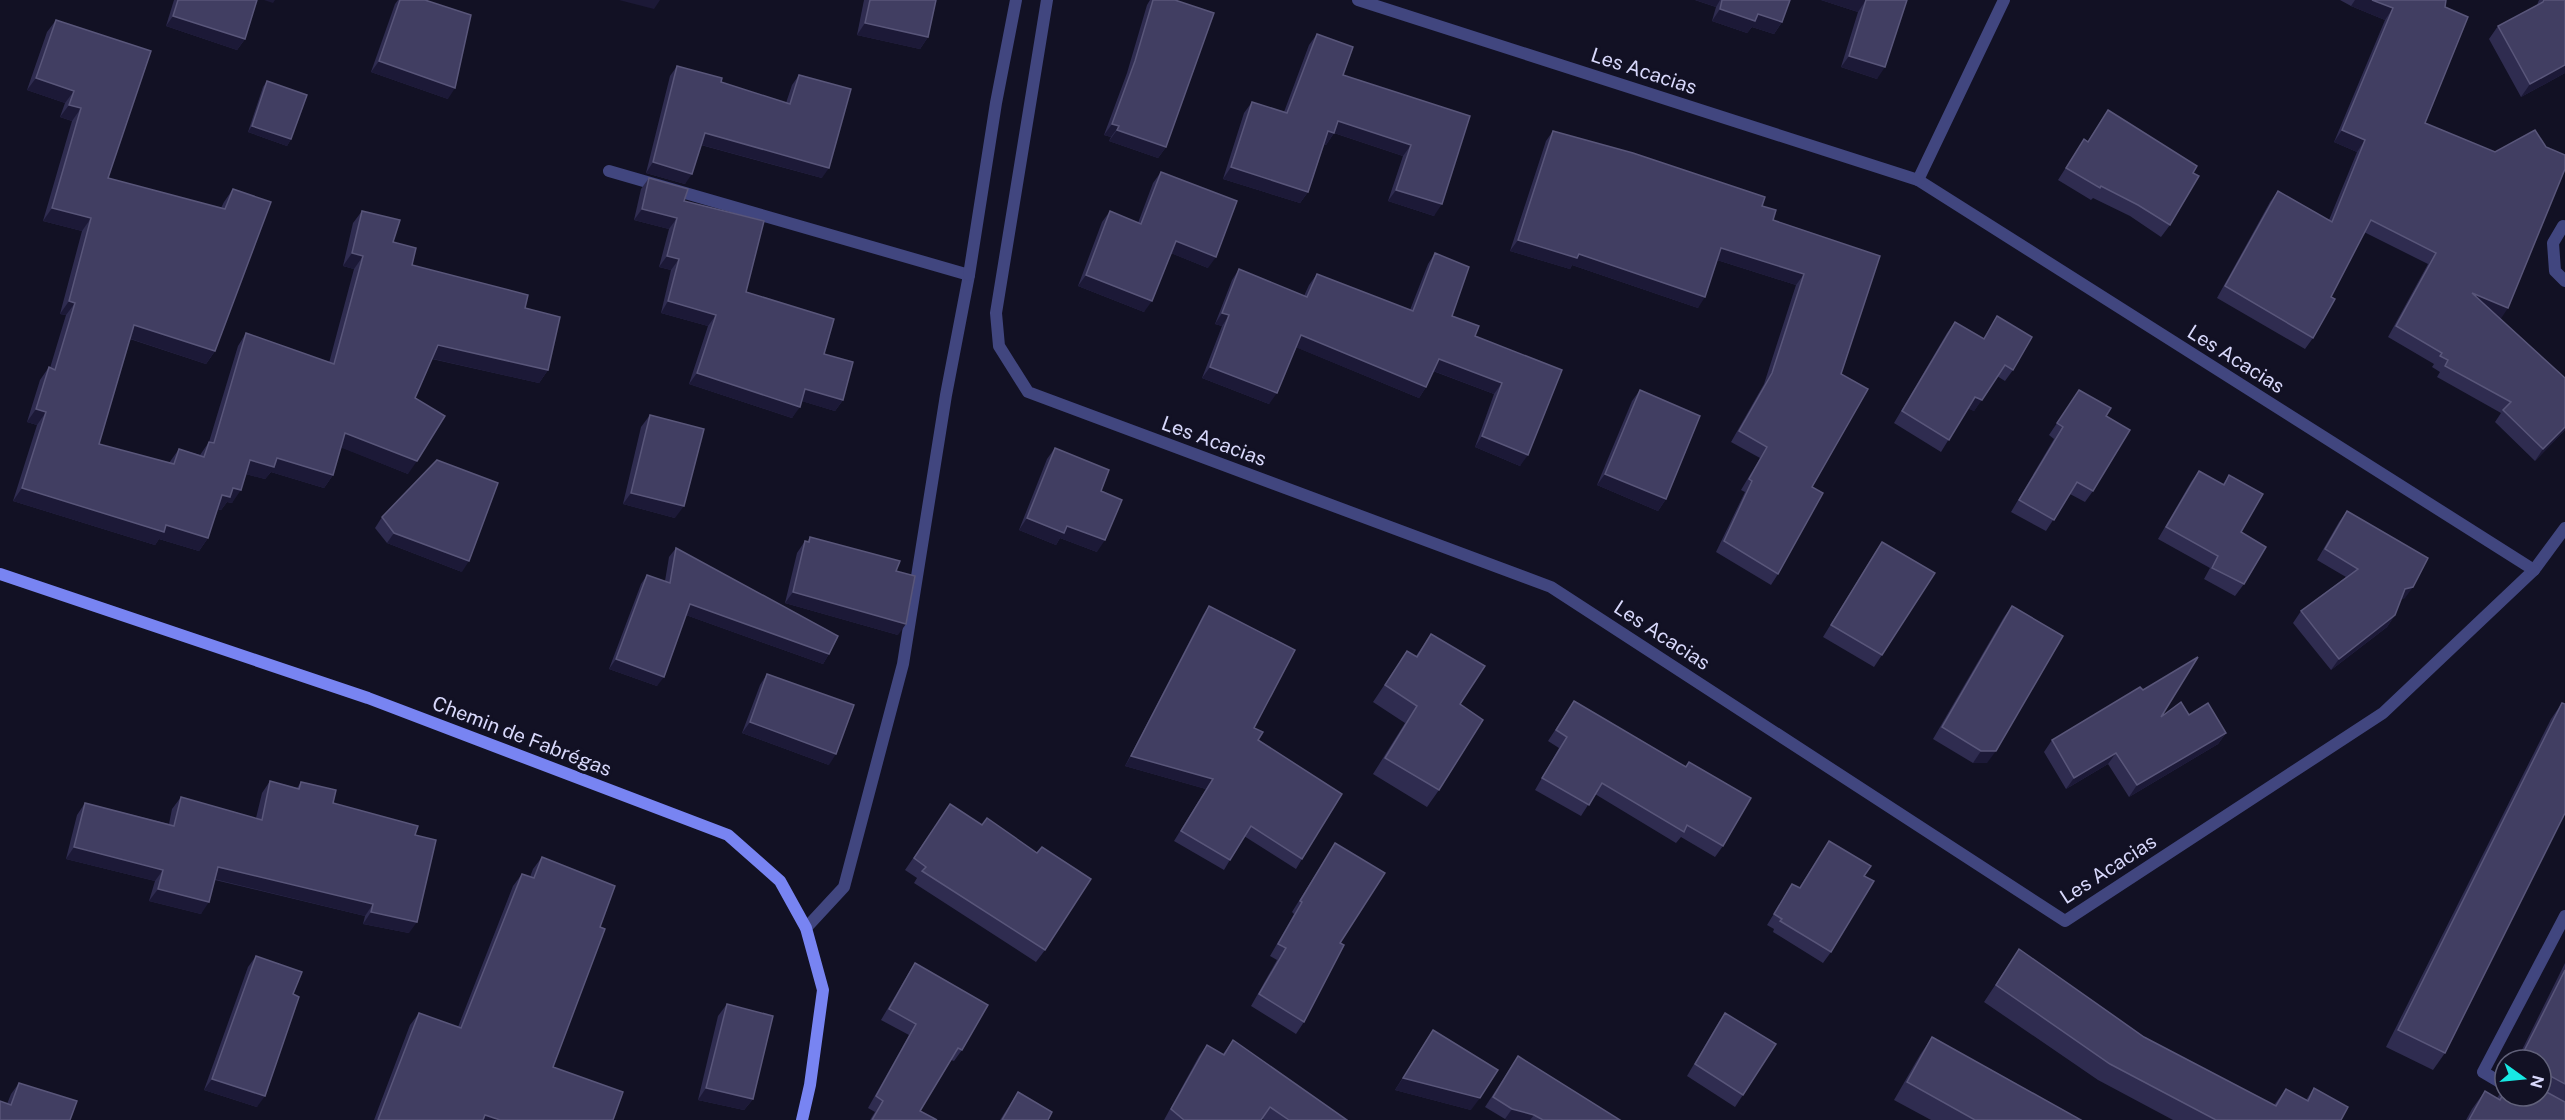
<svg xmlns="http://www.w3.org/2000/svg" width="2565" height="1120" viewBox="0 0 2565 1120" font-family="'Public Sans',sans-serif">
<rect width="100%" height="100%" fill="#121124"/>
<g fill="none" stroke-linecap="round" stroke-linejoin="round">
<g stroke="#41467f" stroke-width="12">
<path d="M1047,0L996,313L999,346L1028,392L1551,587L2065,921L2383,713L2534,570L2565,528"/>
<path d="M1358,0L1918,180L2534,570"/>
<path d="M609,171L969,275L946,395L903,664L844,887L806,928"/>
<path d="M1918,180L2004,0"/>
<path d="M2563,226L2553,243L2555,271L2565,281"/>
<path d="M969,275L996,103L1016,0"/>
<path d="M2505,1085L2483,1072L2565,916"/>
</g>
<path stroke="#7884f2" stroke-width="12" d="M0,574L368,698L728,835L780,881L806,928L823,990L810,1085L802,1120"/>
</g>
<g fill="#2f2c50">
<path d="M174,0H257L245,39L237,50L166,26Z"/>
<path d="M398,0H425L448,99L371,72L395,4Z"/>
<path d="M864,0H936L928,37L920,49L857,35Z"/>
<path d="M1150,0H1175L1166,147L1158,158L1109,141L1111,137L1104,135L1127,73L1147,5Z"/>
<path d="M1695,0H1790L1782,22L1774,34L1752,27L1747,33L1712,21L1716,7Z"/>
<path d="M1821,0H1907L1877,79L1841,67L1858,12Z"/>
<path d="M2340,0H2446L2425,123L2501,319L2565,378V430L2535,461L2495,422L2501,413L2437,377L2440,372L2432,367L2434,364L2388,337L2428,264L2364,232L2331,297L2313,338L2305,349L2217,298L2270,202L2278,191L2329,220L2357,152L2334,142L2385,20L2351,6Z"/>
<path d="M2539,0H2565V73L2521,97L2489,39L2498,26L2537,5Z"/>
<path d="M56,20L108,178L221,208L224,202L233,189L215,351L206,364L130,339L99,444L169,463L179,449L200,455L209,442L238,346L246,333L329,363L354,269L343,266L353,223L362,211L393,242L412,265L525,308L548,370L539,383L432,359L415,398L408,474L341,447L333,475L324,488L271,472L265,479L246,474L232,503L227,502L221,510L217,509L208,538L199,551L159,539L155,545L13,501L37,425L27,422L40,380L49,367L50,368L66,315L60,314L82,231L43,221L72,121L60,117L65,103L27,90L47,32Z"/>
<path d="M1317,34L1343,75L1470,116L1434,216L1388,201L1403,156L1334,133L1326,145L1324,144L1308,192L1300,203L1223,179L1244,113L1252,102L1284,112L1309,45Z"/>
<path d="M677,66L721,82L786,103L792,85L799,75L822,178L701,145L685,184L646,173L670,76Z"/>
<path d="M267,81L291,139L287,146L248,132L263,87Z"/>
<path d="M2108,110L2193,173L2170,225L2161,237L2130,216L2093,198L2091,200L2058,180L2084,139L2088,141Z"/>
<path d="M1553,131L1762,206L1773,220L1880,256L1841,374L1812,487L1778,574L1771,585L1716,552L1745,492L1741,490L1760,458L1731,442L1764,384L1796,285L1717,260L1698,308L1572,265L1570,269L1510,251L1546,141Z"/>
<path d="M1161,172L1208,268L1171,253L1144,312L1078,286L1102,222L1110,211L1138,223L1153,183Z"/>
<path d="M649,178L684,201L746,292L824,354L843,400L835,411L802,401L792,418L689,384L708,326L661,313L671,270L659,267L669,229L634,220L641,189Z"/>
<path d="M1435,253L1452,316L1475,336L1562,370L1520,466L1475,447L1494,394L1433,371L1426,387L1419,398L1296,347L1269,404L1202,378L1222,326L1215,324L1232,280L1239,269L1304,296L1309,285L1317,274L1410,310L1428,264Z"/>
<path d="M1997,316L2013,370L2005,381L1997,376L1974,411L1968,408L1941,452L1894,423L1947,333L1955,322L1983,339Z"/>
<path d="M1640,390L1666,499L1658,511L1597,485L1632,401Z"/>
<path d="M2079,390L2093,491L2085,502L2070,494L2046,531L2011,512L2054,439L2049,435Z"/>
<path d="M650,415L675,518L623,504L641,427Z"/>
<path d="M1055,448L1101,491L1097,552L1060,538L1056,545L1019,530L1047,459Z"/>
<path d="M2199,471L2223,484L2229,475L2241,532L2244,584L2235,596L2204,579L2210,568L2158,539L2191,482Z"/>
<path d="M2347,511L2405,598L2401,599L2395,615L2387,627L2331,670L2293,623L2301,611L2346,577L2317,560L2339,522Z"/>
<path d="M382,517L462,572L387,543L375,528Z"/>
<path d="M810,537L898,635L785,603L797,553L805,541L807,542Z"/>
<path d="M1882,542V655L1874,667L1823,637L1874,554Z"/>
<path d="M676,548L829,654L823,664L686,615L657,686L609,669L641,584L647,575L665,581L669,557Z"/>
<path d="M1209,606L1302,859L1296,869L1244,836L1224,870L1174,841L1206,789L1125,766L1203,615Z"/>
<path d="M2012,606L1987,763H1973L1933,739L2004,617Z"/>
<path d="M1431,634L1460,704L1439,790L1427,807L1373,774L1405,723L1373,702L1407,651L1416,656Z"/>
<path d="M767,674L829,765L742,733L760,685Z"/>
<path d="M1574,701L1685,767L1689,762L1723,846L1715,857L1681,837L1676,843L1595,794L1581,816L1535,790L1559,748L1548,741Z"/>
<path d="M2562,703L2445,1053L2433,1070L2386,1047L2551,719Z"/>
<path d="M2189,715L2226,733L2218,744L2129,797L2108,764L2066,789L2044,752L2052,740L2161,717Z"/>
<path d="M270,781L297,788L301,782L333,803L415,835L409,933L363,924L365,916L215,880L201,914L149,901L155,881L66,859L77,815L85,803L169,824L172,809L181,797L256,818L262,793Z"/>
<path d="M942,816L982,825L1037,853L1045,950L1036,962L914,883L917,878L905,870Z"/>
<path d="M1829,841L1864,876L1831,952L1823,963L1773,932L1774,929L1767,925L1792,884L1799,888Z"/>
<path d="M1335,843L1340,943L1304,1022L1296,1034L1251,1006L1277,960L1270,956L1294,914L1292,912Z"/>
<path d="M542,857L600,927L553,1067L613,1120H374L410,1025L419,1013L458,1027L513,886L522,874L530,877L533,869Z"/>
<path d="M2019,949L2144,1037L2274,1105L2286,1089L2306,1100L2314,1088L2341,1120H2173L2098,1080L1984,1002Z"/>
<path d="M256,956L293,994L257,1107L204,1090L248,967Z"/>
<path d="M915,963L962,1050L954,1061L951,1060L920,1111L937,1120H870L875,1112L868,1108L909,1035L881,1020L908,974Z"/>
<path d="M2565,963V1120H2466L2472,1109L2485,1091L2497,1098L2505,1086V1096H2541V1060H2517Z"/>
<path d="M727,1004L753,1099L744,1110L698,1100L718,1016Z"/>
<path d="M1725,1013L1743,1095L1735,1107L1687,1076L1717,1025Z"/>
<path d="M1433,1030L1471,1110L1395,1090Z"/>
<path d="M1932,1037L2081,1120H1931L1894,1100L1920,1055Z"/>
<path d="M1233,1040L1347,1120H1264L1262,1119L1261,1120H1164L1199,1056L1207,1045L1223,1054Z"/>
<path d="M1518,1056L1620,1120H1508L1505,1119L1485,1107Z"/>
<path d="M19,1083L70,1120L7,1104L11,1094Z"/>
<path d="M1018,1092L1048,1120H1000Z"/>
</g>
<g fill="#1c1937">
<path d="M264,0H275L273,3Z"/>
<path d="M619,0H660L654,9Z"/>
<path d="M1695,0H1720L1716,7Z"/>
<path d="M1821,0H1866L1858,12Z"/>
<path d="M2355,0H2372L2393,8L2385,20L2351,6Z"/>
<path d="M1720,9L1758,14L1782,22L1774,34L1752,27L1747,33L1712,21Z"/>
<path d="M173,16L245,39L237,50L166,26Z"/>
<path d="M865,23L928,37L920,49L857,35Z"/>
<path d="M1849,56L1885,67L1877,79L1841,67Z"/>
<path d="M379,61L455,88L448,99L371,72Z"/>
<path d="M2565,65V73L2521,97L2530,84Z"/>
<path d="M36,78L74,91L65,103L27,90Z"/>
<path d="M69,105L81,108L72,121L60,117Z"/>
<path d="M1338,121L1411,145L1403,156L1334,133L1326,145L1320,142L1328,131Z"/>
<path d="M1112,124L1119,126L1111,137L1104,135Z"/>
<path d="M252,126L291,139L287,146L248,132Z"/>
<path d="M1117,130L1166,147L1158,158L1109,141Z"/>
<path d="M2342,130L2365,140L2357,152L2334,142Z"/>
<path d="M705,133L829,168L822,178L698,144Z"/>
<path d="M653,162L692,174L685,184L646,173Z"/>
<path d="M1231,167L1308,192L1300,203L1223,179Z"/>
<path d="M1396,190L1442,204L1434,216L1388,201Z"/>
<path d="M52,208L91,218L82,231L43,221Z"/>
<path d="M642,209L677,218L669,229L634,220Z"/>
<path d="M1518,240L1579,254L1705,297L1698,308L1572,265L1570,269L1510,251Z"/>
<path d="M1176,241L1216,257L1208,268L1168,252Z"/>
<path d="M1721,248L1804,274L1796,285L1714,259Z"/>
<path d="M352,253L363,256L354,269L343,266Z"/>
<path d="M667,256L679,259L671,270L659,267Z"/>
<path d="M1086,275L1152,301L1144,312L1078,286Z"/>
<path d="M2472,293L2508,308L2500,320Z"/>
<path d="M69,301L75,303L66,315L60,314Z"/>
<path d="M668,301L716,315L708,326L661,313Z"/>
<path d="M1222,313L1229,315L1222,326L1215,324Z"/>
<path d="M134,325L215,351L206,364L125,337Z"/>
<path d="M1301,335L1426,387L1419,398L1293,346Z"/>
<path d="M438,345L548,370L539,383L429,358Z"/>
<path d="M1439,359L1502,383L1494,394L1431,370Z"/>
<path d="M1210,367L1277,393L1269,404L1202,378Z"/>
<path d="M697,373L800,407L792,418L689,384Z"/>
<path d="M805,389L843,400L835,411L798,400Z"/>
<path d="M1975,397L1982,400L1974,411L1967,408Z"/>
<path d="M36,409L46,412L37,425L27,422Z"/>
<path d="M2565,427V430L2535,461L2543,449Z"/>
<path d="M345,433L417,461L408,474L337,446Z"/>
<path d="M1482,436L1528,455L1520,466L1475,447Z"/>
<path d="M277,458L333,475L324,488L271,472L265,479L241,473L250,460Z"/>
<path d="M1605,474L1666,499L1658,511L1597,485Z"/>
<path d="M22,488L166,525L208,538L199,551L159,539L155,545L13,501Z"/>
<path d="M233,488L241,490L232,503L227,502L221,510L213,507L222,495Z"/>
<path d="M631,493L684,506L675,518L623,504Z"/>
<path d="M1027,518L1067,526L1105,540L1097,552L1060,538L1056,545L1019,530Z"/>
<path d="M394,533L469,561L462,572L387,543Z"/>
<path d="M2413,587L2405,598L2397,600L2405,589Z"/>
<path d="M793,592L906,624L898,635L785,603Z"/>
<path d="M690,604L829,654L823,664L683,614Z"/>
<path d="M2395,615L2387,627L2331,670L2339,659Z"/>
<path d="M616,659L664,677L657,686L609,669Z"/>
<path d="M750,722L836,754L829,765L742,733Z"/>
<path d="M2226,733L2218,744L2129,797L2137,785Z"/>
<path d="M1981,751H1996L1987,763H1973Z"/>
<path d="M2116,753L2108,764L2066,789L2074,778Z"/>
<path d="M1131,756L1213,779L1206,789L1125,766Z"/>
<path d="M74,847L163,870L155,881L66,859Z"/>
<path d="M218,867L373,904L365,916L210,878Z"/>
<path d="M158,889L209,902L201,914L149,901Z"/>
<path d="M371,912L417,922L409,933L363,924Z"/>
<path d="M1403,1078L1480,1098L1471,1110L1395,1090Z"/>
<path d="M212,1079L265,1096L257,1107L204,1090Z"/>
<path d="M706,1088L753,1099L744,1110L698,1100Z"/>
<path d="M1512,1109L1534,1115L1530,1120H1508L1505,1119Z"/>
<path d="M485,1115L500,1120H481Z"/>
</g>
<g fill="#413e62" stroke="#59567a" stroke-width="1.5">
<path d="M178,0H257L245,39L173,16Z"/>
<path d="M400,0H425L471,15L455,88L379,61Z"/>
<path d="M870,0H936L928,37L865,23Z"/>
<path d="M1153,0H1175L1214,13L1166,147L1117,130L1119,126L1112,124L1135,61Z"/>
<path d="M1722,0H1790L1782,22L1758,14L1755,21L1720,9Z"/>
<path d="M1866,0H1907L1885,67L1849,56Z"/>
<path d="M2372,0H2446L2445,7L2468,17L2425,123L2495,152L2535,130L2546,147L2565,155V169L2508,308L2472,293L2565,378V427L2543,449L2503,410L2511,402L2445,366L2448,360L2440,356L2442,353L2396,326L2436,253L2371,220L2331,297L2335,299L2313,338L2225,286L2278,191L2332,222L2365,140L2342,130L2393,8Z"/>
<path d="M2544,0H2565V65L2530,84L2498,26L2543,2Z"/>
<path d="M56,20L151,51L108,178L225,209L233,189L271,202L215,351L134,325L99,444L174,464L179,449L204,457L209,442L214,443L246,333L334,364L363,256L352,253L362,211L400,220L393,242L416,248L412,265L528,295L525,308L560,317L548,370L438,345L415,398L445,416L417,461L345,433L333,475L277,458L274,467L250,460L241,490L233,488L230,497L222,495L208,538L166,525L164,532L22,488L46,412L36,409L49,367L55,370L75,303L69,301L91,218L52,208L81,108L69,105L74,91L36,78Z"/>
<path d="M1317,34L1353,47L1343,75L1470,116L1442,204L1396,190L1411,145L1338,121L1334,133L1328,131L1308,192L1231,167L1252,102L1287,113Z"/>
<path d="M677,66L722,78L721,82L790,104L799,75L851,89L829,168L705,133L692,174L653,162Z"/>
<path d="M267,81L307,95L291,139L252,126Z"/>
<path d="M2108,110L2197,166L2193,173L2199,176L2170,225L2138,205L2101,186L2100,188L2066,168L2084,139L2088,142Z"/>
<path d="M1553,131L1633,153L1765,197L1762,206L1776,210L1773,220L1880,256L1841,374L1868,389L1812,487L1823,493L1778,574L1724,541L1752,481L1749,479L1767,447L1739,431L1772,373L1804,274L1721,248L1705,297L1579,254L1577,258L1518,240Z"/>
<path d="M1161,172L1237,201L1216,257L1176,241L1152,301L1086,275L1110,211L1141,224Z"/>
<path d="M649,178L688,189L684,201L764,221L746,292L834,319L824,354L853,362L843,400L805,389L800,407L697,373L716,315L668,301L679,259L667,256L677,218L642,209Z"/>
<path d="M1435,253L1469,267L1452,316L1479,326L1475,336L1562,370L1528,455L1482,436L1502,383L1439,359L1426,387L1301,335L1277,393L1210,367L1229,315L1222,313L1239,269L1307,297L1317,274L1413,311Z"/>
<path d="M1997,316L2032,337L2013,370L2005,365L1982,400L1975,397L1949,440L1902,411L1955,322L1984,339Z"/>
<path d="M1640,390L1700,416L1666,499L1605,474Z"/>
<path d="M2079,390L2111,408L2106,416L2130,430L2093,491L2077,482L2054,520L2019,500L2063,427L2057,423Z"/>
<path d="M650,415L704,429L684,506L631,493Z"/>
<path d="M1055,448L1109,470L1101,491L1122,500L1105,540L1067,526L1064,533L1027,518Z"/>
<path d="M437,460L498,483L469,561L394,533L382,517Z"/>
<path d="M2199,471L2224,485L2229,475L2263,494L2241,532L2266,547L2244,584L2212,568L2218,556L2166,527Z"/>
<path d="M2347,511L2428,558L2413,587L2405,589L2395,615L2339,659L2301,611L2358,569L2325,549Z"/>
<path d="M810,537L900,561L896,571L915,576L906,624L793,592L805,541L809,542Z"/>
<path d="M1882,542L1935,573L1882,655L1831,625Z"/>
<path d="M676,548L838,636L829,654L690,604L664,677L616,659L647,575L670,583Z"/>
<path d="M1209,606L1295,650L1254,728L1263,732L1258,740L1342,794L1302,859L1251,826L1230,860L1181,831L1213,779L1131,756Z"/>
<path d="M2012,606L2063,636L1996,751H1981L1942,727Z"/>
<path d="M1431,634L1485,666L1460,704L1483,720L1439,790L1385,758L1417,706L1385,685L1407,651L1417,657Z"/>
<path d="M2198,657L2161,717L2181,702L2189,715L2208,703L2226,733L2137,785L2116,753L2074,778L2052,740L2140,687L2143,690Z"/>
<path d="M767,674L854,705L836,754L750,722Z"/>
<path d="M1574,701L1686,767L1689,762L1751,798L1723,846L1687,825L1684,832L1602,783L1589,805L1542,778L1567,737L1556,730Z"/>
<path d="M2562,703L2565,704V813L2445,1053L2398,1030Z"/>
<path d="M270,781L299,789L301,782L336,790L333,803L418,826L415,835L436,840L417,922L371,912L373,904L218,867L209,902L158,889L163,870L74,847L85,803L174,826L181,797L262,820Z"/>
<path d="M950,804L982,825L987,818L1037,853L1042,847L1091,879L1045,950L922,871L926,867L914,858Z"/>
<path d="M1829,841L1871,866L1864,876L1874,881L1831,952L1780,921L1782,919L1774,914L1792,884L1800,888Z"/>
<path d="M1335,843L1385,873L1340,943L1344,945L1304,1022L1259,994L1286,948L1278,944L1302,902L1300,901Z"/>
<path d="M542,857L615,886L600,927L605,929L553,1067L623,1092L613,1120H500L485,1115L483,1120H378L419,1013L461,1028L522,874L534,878Z"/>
<path d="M2019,949L2144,1037L2276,1106L2286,1089L2308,1101L2314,1088L2348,1107L2341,1120H2216L2110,1064L1996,985Z"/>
<path d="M256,956L302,972L293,994L299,997L265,1096L212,1079Z"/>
<path d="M915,963L988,1005L962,1050L958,1048L920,1111L937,1120H872L883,1101L876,1096L916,1024L889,1009Z"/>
<path d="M2565,970V1084L2541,1071V1060L2520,1059Z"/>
<path d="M727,1004L773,1016L753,1099L706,1088Z"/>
<path d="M1725,1013L1776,1044L1743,1095L1695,1064Z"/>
<path d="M1433,1030L1498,1070L1480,1098L1403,1078Z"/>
<path d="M1932,1037L2081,1120H1975L1907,1082Z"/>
<path d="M1233,1040L1347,1120H1289L1270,1107L1261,1120H1184L1171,1109L1207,1045L1224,1055Z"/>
<path d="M1518,1056L1620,1120H1543L1534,1115L1512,1109L1493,1097Z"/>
<path d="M19,1083L77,1101L70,1120H0V1101L11,1105Z"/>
<path d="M2541,1089L2565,1102V1120H2469L2485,1091L2500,1100L2505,1090V1096H2541Z"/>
<path d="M1018,1092L1052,1112L1048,1120H1002Z"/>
</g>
<g text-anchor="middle" stroke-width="6" stroke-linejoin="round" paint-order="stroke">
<g font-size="20" fill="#d8d8fb" stroke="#121124">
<text transform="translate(1644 71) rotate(18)" y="7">Les Acacias</text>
<text transform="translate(2236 359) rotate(32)" y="7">Les Acacias</text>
<text transform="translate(1214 441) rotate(20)" y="7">Les Acacias</text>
<text transform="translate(1662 635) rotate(33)" y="7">Les Acacias</text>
<text transform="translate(522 736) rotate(21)" y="7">Chemin de Fabrégas</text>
<text transform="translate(2108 869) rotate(-33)" y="7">Les Acacias</text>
</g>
</g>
<g transform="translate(2523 1078) rotate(105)"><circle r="28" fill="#121124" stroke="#61617a" stroke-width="1.5"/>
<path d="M0-4.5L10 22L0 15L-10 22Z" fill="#17e9e4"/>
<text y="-9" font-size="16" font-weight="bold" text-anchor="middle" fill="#d8d8fb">N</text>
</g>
</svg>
